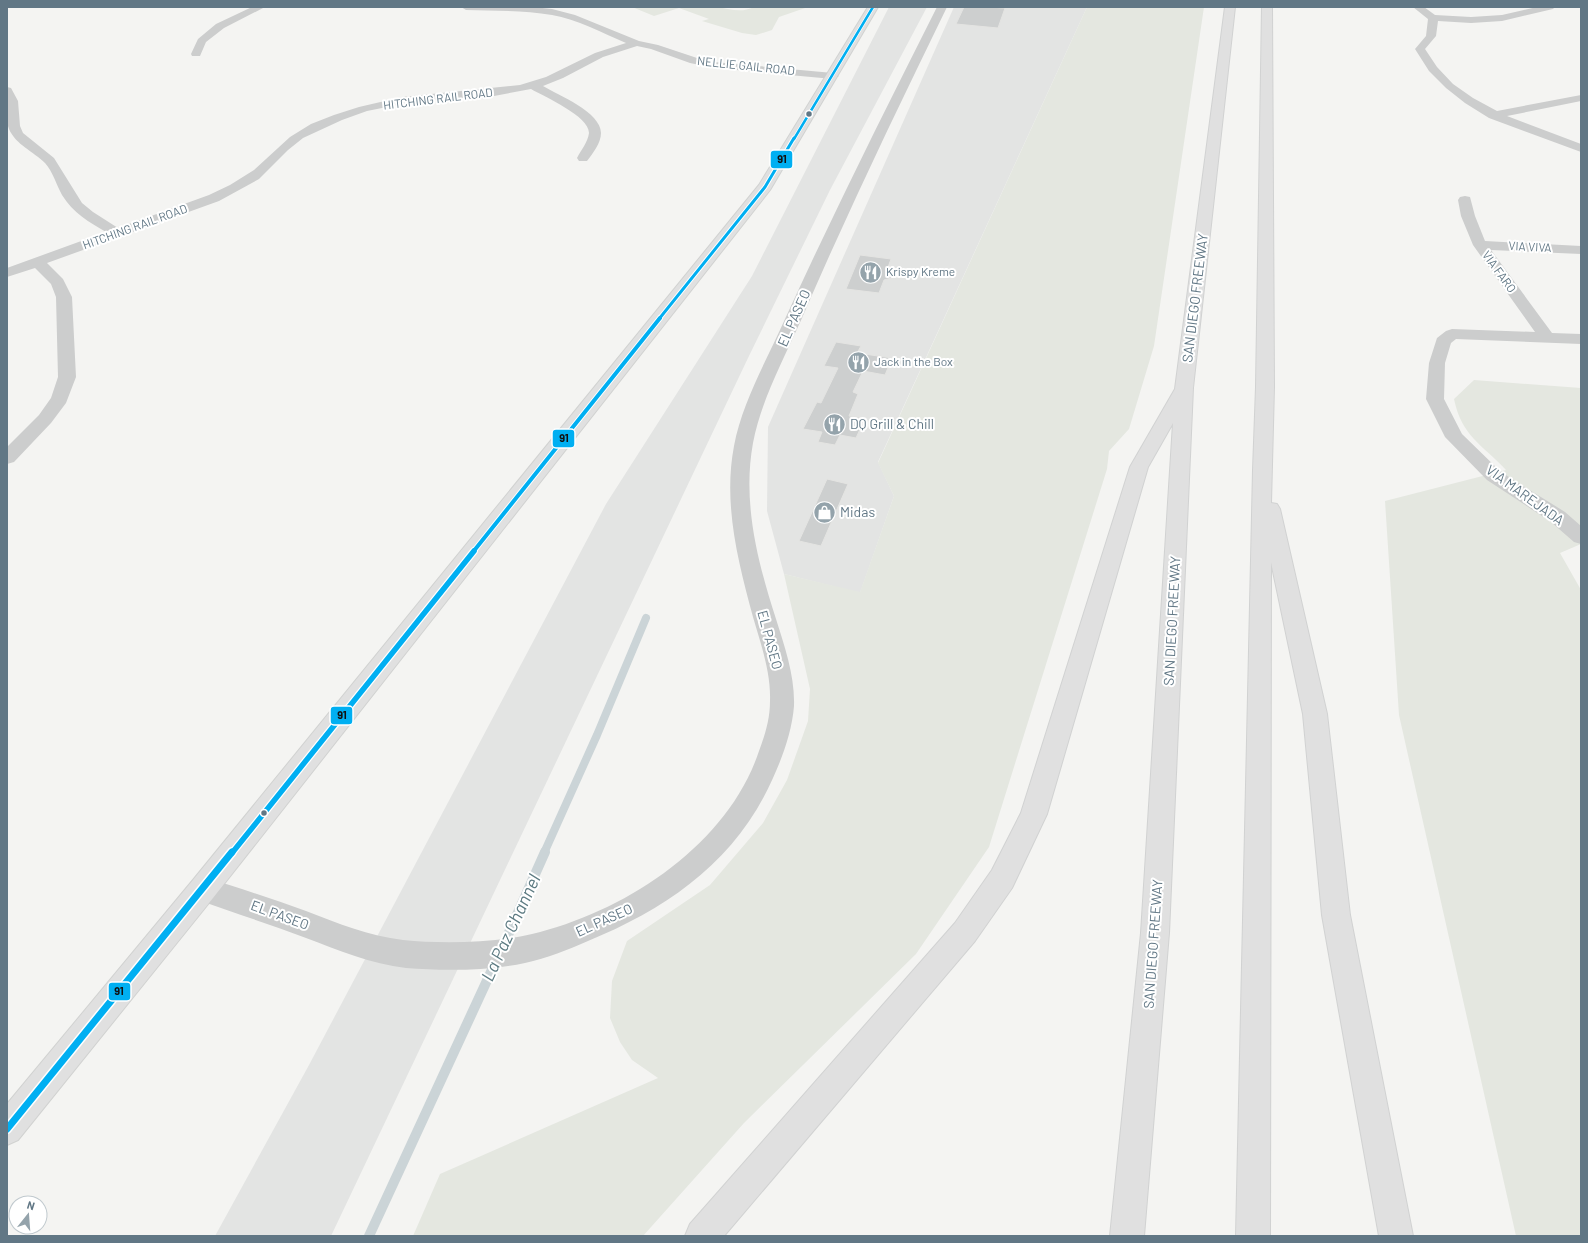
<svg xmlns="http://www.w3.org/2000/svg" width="1588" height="1243" viewBox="0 0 1588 1243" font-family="Barlow,sans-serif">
<rect width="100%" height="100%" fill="#f4f4f2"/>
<g fill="#e3e4e3">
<path d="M889,7H927L830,190L748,358L331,1236H215L309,1065L606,504L752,276Z"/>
<path d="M954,7H1087L878,462L894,496L860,593L784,574L767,511L768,427Z"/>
</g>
<g fill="#e4e7e0">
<path d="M632,7C659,7 688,5 715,7C729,8 740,14 754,7H808L779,17L772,30L756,35L742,33L702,21L709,19L679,8L654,16Z"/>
<path d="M1087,7H1204L1154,346L1129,429L1109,451L1107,469L989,847L916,954L744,1123L643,1236H413L440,1174L658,1078L632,1060L620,1042L610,1018L612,981L627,941L710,885L763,823L787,780L808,721L810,689L784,574L860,592L894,496L878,463Z"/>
<path d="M1474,380L1581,388V544L1560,553L1581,590V1236H1516L1399,715L1385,501L1506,470C1482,444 1462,437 1454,399Z"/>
</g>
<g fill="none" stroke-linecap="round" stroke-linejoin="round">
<path stroke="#cbd4d7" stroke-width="8" d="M544,853L597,735L646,618"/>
<g stroke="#cbd4d7" stroke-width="10">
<path d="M503,946L545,852"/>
<path d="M369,1236L496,961"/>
</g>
</g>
<g fill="#cdcfcf" stroke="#e4e4e2">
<path d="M964,7H987L1005,8L998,28L956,24Z"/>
<path d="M860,255L891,259L887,270L895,277L884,280L879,293L846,289Z"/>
<path d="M836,342L861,346L857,353L892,358L885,375L863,371L853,392L858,394L849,416L865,418L856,438L840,435L835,445L818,442L822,432L803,429L817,402L821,403L838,368L824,366Z"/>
<path d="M827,479L848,484L821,546L799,541Z"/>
</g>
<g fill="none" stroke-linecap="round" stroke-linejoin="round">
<defs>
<path id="major" d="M868,7H878L770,190L213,898L18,1140L7,1145V1104L193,880L759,185Z"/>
<g id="highway">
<path d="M1225,7H1235L1193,388L1169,933L1144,1236H1110L1141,933L1173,423L1148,467L1047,814L1012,888L975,941L724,1236H685L690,1224L955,923L992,870L1021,813L1130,467L1175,389Z"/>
<path d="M1262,7H1272L1274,387L1271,503L1277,504L1280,509L1327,714L1350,915L1413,1236H1379L1322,915L1303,714L1271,562L1270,1236H1236L1253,470L1256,387Z"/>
</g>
</defs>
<use href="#major" stroke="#d1d2d1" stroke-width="2"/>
<use href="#highway" stroke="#d1d2d2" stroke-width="2"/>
<g fill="#cccdcd" fill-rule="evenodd">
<path d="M252,7H265L224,28L206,42L200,56H192L191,54L198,39L216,24Z"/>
<path d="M461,7H533L552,9L575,15L639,41L658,45L697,58L714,62L833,73L839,76L833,79L714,68L690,63L651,49L637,46L603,57L563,78L543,86C558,95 601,112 601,133C601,143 593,153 587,161H579L577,158C581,150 588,142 589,133C589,116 545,97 531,89L494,96L441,99L402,104L367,111L342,120L303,138L288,150L259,179L219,201L47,263L63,279L72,297L76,377L66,403L51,423L14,462L7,464V447L39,415L51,398L58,377L56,297L51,284L35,268L7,277V268L106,232C89,222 73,213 62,195C56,184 53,172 45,163C33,151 16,145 9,129C4,117 7,99 7,87L11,88L18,101L20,126L23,133L54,158L82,203L93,212L118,228L209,195L230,185L254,170L290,137L311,124L334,115L359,107L402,97L520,85L546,77L595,53L626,43C602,33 577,19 552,15C524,10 494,11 466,10Z"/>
<path d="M937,7H947C897,110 847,213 802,318C784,359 761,400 753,443C742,503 758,563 776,619C785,648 795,676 794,706C792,731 783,756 773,778C737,860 669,908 588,941C568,950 547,958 525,963C487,971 444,971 406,968C371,964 338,950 306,938C269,924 231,912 193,898L189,889L193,880L203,877C237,887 272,899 306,911C337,923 369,936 403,940C442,944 494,943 532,934C625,912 728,845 759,751C765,735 770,719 770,701C771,672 761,645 753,617C738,561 723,504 734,446C742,402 767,360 785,319C833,214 885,110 937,7Z"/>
<path d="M1413,7H1424L1435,15L1471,17L1502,15L1537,7H1555L1553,9L1502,21L1471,23L1438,21L1436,36L1425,49L1437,67L1453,84L1473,98L1497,111L1581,95V101L1507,116L1581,144V152L1489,118L1465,103L1446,88L1429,71L1415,49L1426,36L1428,19Z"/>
<path d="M1465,196L1470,197L1475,216L1485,241L1581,246V254L1491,250L1552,333L1581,334V344L1456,339L1451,343L1445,363L1444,399L1462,434L1501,472L1565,512L1581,526V544L1574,542L1551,522L1487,480L1445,437L1426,399L1429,363L1437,338L1446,331L1452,329L1535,332L1473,245L1461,216L1458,200L1460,197Z"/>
</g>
<use href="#major" fill="#e0e0e0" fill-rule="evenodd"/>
<use href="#highway" fill="#e0e0e0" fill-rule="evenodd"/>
<defs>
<path id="bus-1-far4" d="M794,139L873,7"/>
<path id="bus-1-far3" d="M659,319L765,187L794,138"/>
<path id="bus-1-far2" d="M473,552L660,318"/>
<path id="bus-1-far1" d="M232,853L474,551"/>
<path id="bus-1" d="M7,1129L232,852"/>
</defs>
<use href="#bus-1-far4" stroke="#fff" stroke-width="4"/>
<use href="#bus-1-far3" stroke="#fff" stroke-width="5"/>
<use href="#bus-1-far2" stroke="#fff" stroke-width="6"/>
<use href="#bus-1-far1" stroke="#fff" stroke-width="8"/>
<use href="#bus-1" stroke="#fff" stroke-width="10"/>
<use href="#bus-1-far4" stroke="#00aff2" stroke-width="2.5"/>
<use href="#bus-1-far3" stroke="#00aff2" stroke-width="3"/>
<use href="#bus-1-far2" stroke="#00aff2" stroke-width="4"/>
<use href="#bus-1-far1" stroke="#00aff2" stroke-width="5.5"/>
<use href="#bus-1" stroke="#00aff2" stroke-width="7"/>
</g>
<defs>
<symbol id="restaurant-disc" viewBox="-11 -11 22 22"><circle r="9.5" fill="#94a3ab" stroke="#fff"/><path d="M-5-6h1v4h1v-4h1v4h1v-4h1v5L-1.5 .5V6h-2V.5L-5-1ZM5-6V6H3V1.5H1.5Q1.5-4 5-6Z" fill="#fff"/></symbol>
<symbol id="shop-disc" viewBox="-11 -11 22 22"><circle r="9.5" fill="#94a3ab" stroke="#fff"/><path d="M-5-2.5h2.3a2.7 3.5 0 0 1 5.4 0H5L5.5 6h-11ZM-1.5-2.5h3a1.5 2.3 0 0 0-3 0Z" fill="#fff"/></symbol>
</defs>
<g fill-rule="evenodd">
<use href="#restaurant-disc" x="858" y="260" width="25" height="25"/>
<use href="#restaurant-disc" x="846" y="350" width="25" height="25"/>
<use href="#restaurant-disc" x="822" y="412" width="25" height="25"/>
<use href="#shop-disc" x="812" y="500" width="25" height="25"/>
</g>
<g fill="#617785" stroke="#fff" stroke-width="1.5">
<circle cx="809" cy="114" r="3.5"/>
<circle cx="264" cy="813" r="3.5"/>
</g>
<g text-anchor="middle" stroke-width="4" stroke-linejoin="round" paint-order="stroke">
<g font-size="12" fill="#617785" stroke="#fff">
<text transform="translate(746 66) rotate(6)" y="4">NELLIE GAIL ROAD</text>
<text transform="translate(438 99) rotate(-7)" y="4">HITCHING RAIL ROAD</text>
<text transform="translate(135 227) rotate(-20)" y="4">HITCHING RAIL ROAD</text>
<text transform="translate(1530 247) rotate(3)" y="4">VIA VIVA</text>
<text transform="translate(1499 272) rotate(54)" y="4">VIA FARO</text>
</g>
<g font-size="12" fill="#617785" stroke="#fff" text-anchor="start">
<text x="886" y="276">Krispy Kreme</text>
<text x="874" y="366">Jack in the Box</text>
</g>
<g font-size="14" fill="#617785" stroke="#fff">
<text transform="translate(1195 298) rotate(-83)" y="5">SAN DIEGO FREEWAY</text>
<text transform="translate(794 318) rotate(-66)" y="5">EL PASEO</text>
<text transform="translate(1525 495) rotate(36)" y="5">VIA MAREJADA</text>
<text transform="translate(1172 621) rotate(-87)" y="5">SAN DIEGO FREEWAY</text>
<text transform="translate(770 640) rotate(75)" y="5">EL PASEO</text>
<text transform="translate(280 915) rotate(20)" y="5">EL PASEO</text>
<text transform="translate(604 920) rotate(-24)" y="5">EL PASEO</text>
<text transform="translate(1153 944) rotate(-86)" y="5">SAN DIEGO FREEWAY</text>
</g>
<g font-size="14" fill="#617785" stroke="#fff" text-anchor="start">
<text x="850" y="429">DQ Grill &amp; Chill</text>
<text x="840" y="517">Midas</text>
</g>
<g font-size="18" font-style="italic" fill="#5d7b82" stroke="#fff">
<text transform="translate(511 928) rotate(-65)" y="6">La Paz Channel</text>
</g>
</g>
<g stroke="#fff" stroke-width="1.5">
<rect x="770" y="150" width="23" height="19" rx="4" fill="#00aff2"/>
<rect x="552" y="429" width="23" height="19" rx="4" fill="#00aff2"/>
<rect x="330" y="706" width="23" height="19" rx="4" fill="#00aff2"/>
<rect x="108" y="982" width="23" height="19" rx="4" fill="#00aff2"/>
</g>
<g font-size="11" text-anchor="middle" font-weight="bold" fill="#111">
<text x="782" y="163">91</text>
<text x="564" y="442">91</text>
<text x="342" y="719">91</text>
<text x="119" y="995">91</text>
</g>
<rect width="1588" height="1243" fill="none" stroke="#617785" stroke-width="16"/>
<g transform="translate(28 1215) rotate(17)"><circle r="19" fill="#ffffff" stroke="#c0c9ce"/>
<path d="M0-3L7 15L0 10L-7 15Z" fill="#94a3ab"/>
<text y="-6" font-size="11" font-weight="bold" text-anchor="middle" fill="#617785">N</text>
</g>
</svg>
